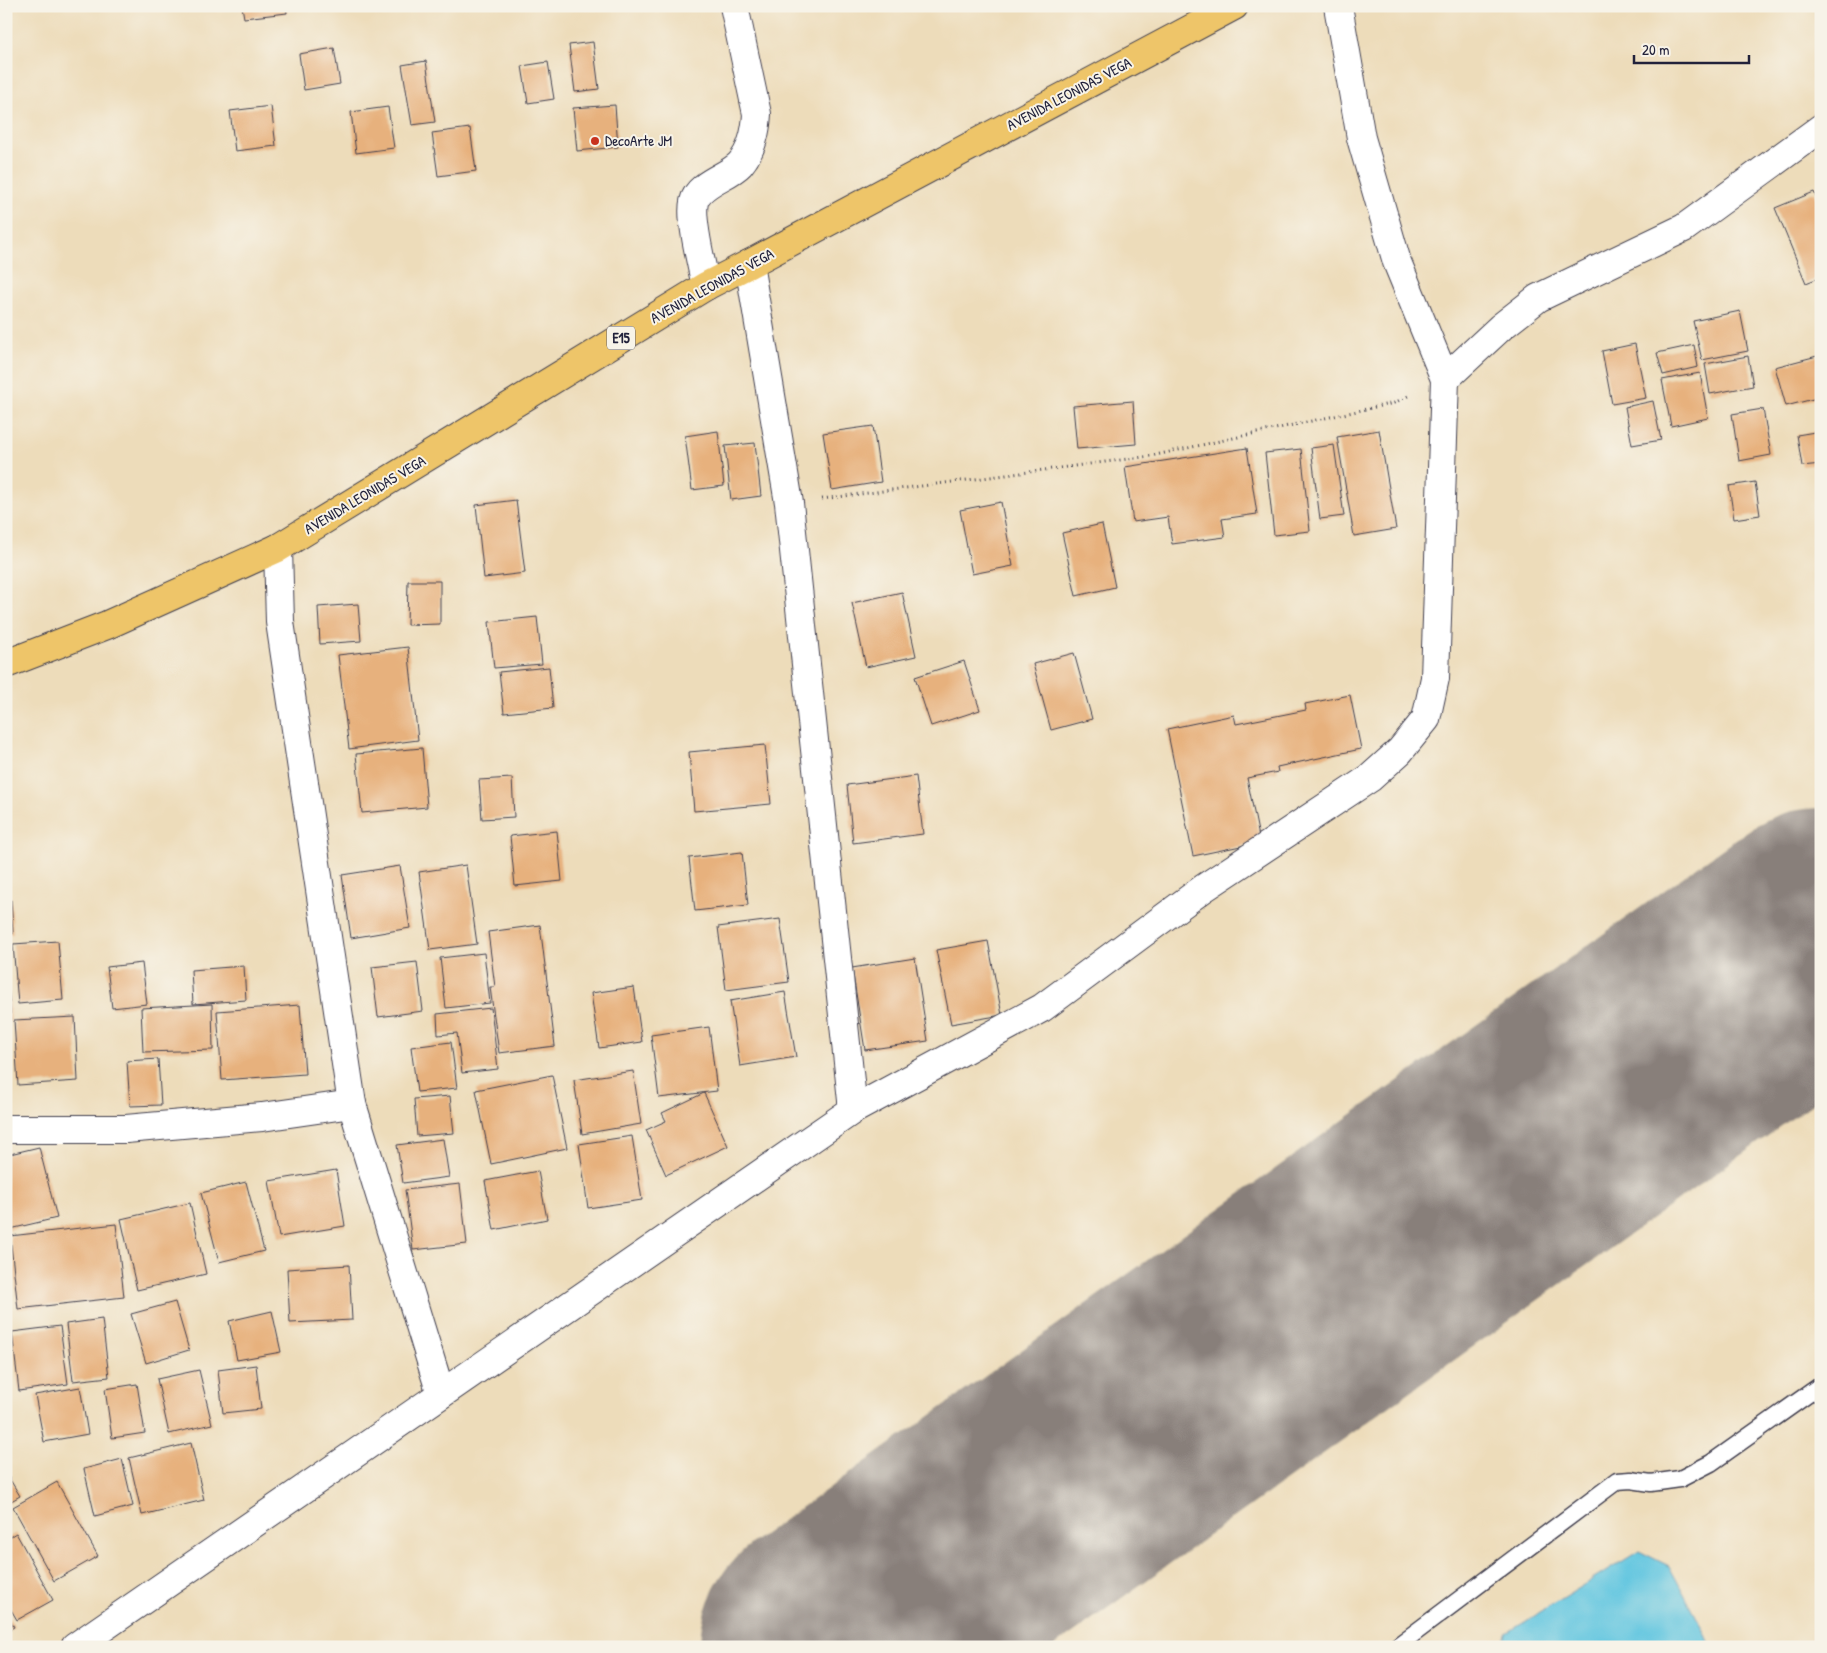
<svg xmlns="http://www.w3.org/2000/svg" width="1827" height="1653" viewBox="0 0 1827 1653" font-family="'Patrick Hand',sans-serif">
<rect width="100%" height="100%" fill="#f7f3e8"/>
<filter id="ink" filterUnits="userSpaceOnUse"><feTurbulence type="fractalNoise" baseFrequency=".02" numOctaves="2"/><feDisplacementMap in="SourceGraphic" scale="10" xChannelSelector="R" yChannelSelector="G"/><feConvolveMatrix kernelMatrix="1 2 1 2 8 2 1 2 1" color-interpolation-filters="sRGB"/></filter>
<filter id="wash" filterUnits="userSpaceOnUse"><feTurbulence type="fractalNoise" baseFrequency=".0096" numOctaves="4" result="noise"/><feDisplacementMap in="SourceGraphic" scale="20" xChannelSelector="R" yChannelSelector="G"/><feGaussianBlur stdDeviation="1.12" result="paint"/><feColorMatrix in="noise" values="0 0 0 0 0 0 0 0 0 0 0 0 0 0 0 0 0 1.4 0 .05"/><feComposite in="paint" operator="in"/></filter>
<g filter="url(#wash)">
<rect width="100%" height="100%" fill="#eddcba"/>
<path fill="#62c6e0" stroke="#42748e" d="M1639,1551L1669,1566L1697,1618L1710,1647H1504L1507,1633Z"/>
<g fill="none" stroke-linecap="round" stroke-linejoin="round">
<path stroke="#887f7a" stroke-width="260" d="M830,1647L1821,938"/>
</g>
<g id="blocks">
<g fill="#e7b17d">
<path d="M242,6H286L287,13L244,18Z"/>
<path d="M593,42L599,89L575,92L569,45Z"/>
<path d="M334,48L340,84L304,90L299,54Z"/>
<path d="M426,61L435,122L412,125L402,65Z"/>
<path d="M548,62L554,99L528,103L522,66Z"/>
<path d="M615,105L618,147L577,151L573,108Z"/>
<path d="M271,106L276,146L235,151L230,111Z"/>
<path d="M388,107L394,148L356,153L351,112Z"/>
<path d="M470,128L476,171L438,176L432,133Z"/>
<path d="M1814,192L1821,208V277L1806,283L1775,208Z"/>
<path d="M1740,311L1748,351L1702,360L1693,321Z"/>
<path d="M1635,344L1646,398L1612,404L1602,351Z"/>
<path d="M1694,345L1698,367L1663,375L1657,353Z"/>
<path d="M1821,355V397L1786,406L1775,367Z"/>
<path d="M1748,356L1753,386L1710,394L1705,364Z"/>
<path d="M1700,373L1708,418L1671,426L1662,380Z"/>
<path d="M1133,401L1136,444L1077,449L1073,406Z"/>
<path d="M1653,401L1661,440L1632,445L1625,407Z"/>
<path d="M1763,409L1771,455L1739,461L1732,414Z"/>
<path d="M873,426L881,482L832,490L823,433Z"/>
<path d="M1379,430L1396,529L1354,536L1337,437Z"/>
<path d="M718,431L724,486L692,490L685,436Z"/>
<path d="M1821,431V464L1802,466L1797,435Z"/>
<path d="M755,443L761,496L731,500L725,446Z"/>
<path d="M1334,445L1344,516L1320,519L1311,448Z"/>
<path d="M1247,448L1257,514L1222,519L1225,537L1172,544L1168,517L1133,522L1125,467Z"/>
<path d="M1301,449L1310,531L1274,535L1265,453Z"/>
<path d="M1755,482L1760,515L1734,519L1729,486Z"/>
<path d="M516,500L525,573L484,578L476,505Z"/>
<path d="M1001,502L1013,566L972,574L960,510Z"/>
<path d="M1102,524L1115,587L1076,596L1062,533Z"/>
<path d="M408,581H440V624L407,625Z"/>
<path d="M902,592L916,656L866,667L852,603Z"/>
<path d="M358,604L361,641L320,644L318,607Z"/>
<path d="M537,617L542,664L494,668L489,622Z"/>
<path d="M408,647L418,740L349,749L338,655Z"/>
<path d="M1074,653L1092,719L1051,730L1033,664Z"/>
<path d="M964,661L980,710L931,726L915,677Z"/>
<path d="M549,667L553,708L504,713L499,672Z"/>
<path d="M1350,695L1361,749L1277,767L1278,772L1247,778L1260,842L1193,856L1167,729L1234,715L1236,724L1306,710L1305,704Z"/>
<path d="M765,745L771,804L694,811L689,752Z"/>
<path d="M422,748L427,807L362,813L356,754Z"/>
<path d="M916,776L923,834L853,843L847,785Z"/>
<path d="M512,778L514,817L482,819L479,780Z"/>
<path d="M557,831L562,881L515,886L510,836Z"/>
<path d="M742,852L748,905L695,911L689,858Z"/>
<path d="M466,865L477,944L430,950L419,872Z"/>
<path d="M400,866L410,928L351,938L342,875Z"/>
<path d="M6,900H11L13,934H6Z"/>
<path d="M780,919L789,982L726,990L718,927Z"/>
<path d="M540,925L555,1046L499,1053L490,987H495L488,932Z"/>
<path d="M58,941L63,1000L18,1004L13,944Z"/>
<path d="M988,941L1002,1015L951,1024L936,950Z"/>
<path d="M484,953L490,1003L446,1008L440,958Z"/>
<path d="M915,958L928,1041L865,1050L852,968Z"/>
<path d="M417,962L423,1011L378,1017L372,967Z"/>
<path d="M142,963L147,1004L112,1008L107,967Z"/>
<path d="M244,966L246,1000L193,1004L191,970Z"/>
<path d="M6,985H8L11,1021L6,1022Z"/>
<path d="M634,987L642,1042L599,1048L591,993Z"/>
<path d="M785,992L796,1057L740,1066L730,1001Z"/>
<path d="M212,1004L213,1050L143,1052L141,1008Z"/>
<path d="M300,1005L305,1074L222,1080L217,1011Z"/>
<path d="M491,1008L498,1069L462,1073L457,1033L438,1035L437,1014Z"/>
<path d="M75,1017L78,1081L18,1085L14,1020Z"/>
<path d="M709,1027L717,1091L659,1098L651,1035Z"/>
<path d="M451,1042L457,1088L417,1092L411,1047Z"/>
<path d="M158,1059L161,1105L130,1106L127,1061Z"/>
<path d="M633,1071L641,1124L582,1134L574,1080Z"/>
<path d="M552,1075L567,1148L491,1164L476,1090Z"/>
<path d="M704,1093L728,1146L666,1175L646,1130L666,1121L662,1113Z"/>
<path d="M450,1096L454,1133L417,1136L414,1099Z"/>
<path d="M632,1136L642,1200L588,1208L579,1144Z"/>
<path d="M443,1139L449,1177L403,1183L397,1145Z"/>
<path d="M39,1147L57,1218L6,1230V1155Z"/>
<path d="M336,1170L345,1226L279,1237L269,1181Z"/>
<path d="M538,1171L547,1219L494,1230L485,1181Z"/>
<path d="M246,1182L264,1251L219,1262L201,1193Z"/>
<path d="M460,1184L467,1244L413,1250L405,1190Z"/>
<path d="M190,1203L206,1274L137,1290L121,1219Z"/>
<path d="M116,1224L124,1297L18,1309L10,1236Z"/>
<path d="M349,1265L352,1320L290,1323L287,1269Z"/>
<path d="M175,1302L189,1350L146,1363L131,1314Z"/>
<path d="M272,1311L281,1352L237,1360L229,1321Z"/>
<path d="M102,1319L109,1377L73,1381L66,1324Z"/>
<path d="M60,1326L68,1384L19,1391L12,1332Z"/>
<path d="M256,1365L261,1409L223,1413L218,1370Z"/>
<path d="M199,1370L212,1424L169,1434L157,1379Z"/>
<path d="M137,1384L145,1433L112,1438L105,1389Z"/>
<path d="M80,1387L88,1434L44,1442L35,1395Z"/>
<path d="M191,1443L204,1500L142,1515L129,1458Z"/>
<path d="M122,1459L133,1506L95,1516L84,1469Z"/>
<path d="M6,1473L20,1496L6,1504Z"/>
<path d="M57,1482L98,1556L54,1581L13,1507Z"/>
<path d="M16,1533L53,1600L17,1620L6,1601V1539Z"/>
<path d="M6,1612L14,1627L6,1632Z"/>
</g>
</g>
</g>
<g filter="url(#ink)">
<use href="#blocks" fill-opacity="0" stroke="#403e4e" stroke-width="1"/>
<g fill="none" stroke-linecap="round" stroke-linejoin="round">
<defs>
<path id="service" d="M1396,1647L1617,1481L1631,1480L1651,1483L1680,1479L1711,1463L1821,1385"/>
<g id="minor">
<path d="M1338,6L1361,138L1397,262L1445,379"/>
<path d="M749,264L789,503L853,1110"/>
<path d="M706,286C702,266 690,220 694,202C698,183 728,177 740,164C752,150 756,132 757,114L734,6"/>
<path d="M278,548L280,622L352,1104L441,1394"/>
<path d="M6,1129H126L262,1117L352,1104"/>
<path d="M75,1647L853,1110L1042,1008L1204,888L1370,778L1400,751L1426,719L1435,678L1445,379L1501,327L1538,298L1684,228L1821,128"/>
</g>
<path id="trunk" d="M6,664L107,625L278,548L706,286L749,264L1234,6"/>
</defs>
<use href="#service" stroke="#403e4e" stroke-width="19"/>
<use href="#minor" stroke="#403e4e" stroke-width="30"/>
<use href="#trunk" stroke="#403e4e" stroke-width="30"/>
<path stroke="#403e4e" stroke-width="3" stroke-dasharray="1 4" stroke-linecap="butt" d="M822,499L1151,456L1394,403L1410,395"/>
<use href="#service" stroke="#fff" stroke-width="16"/>
<use href="#minor" stroke="#fff" stroke-width="28"/>
<use href="#trunk" stroke="#eec569" stroke-width="28"/>
</g>
</g>
<circle fill="#c8321e" stroke="#f7f3e8" stroke-width="2" cx="595" cy="141" r="5"/>
<g text-anchor="middle" stroke-width="4" stroke-linejoin="round" paint-order="stroke">
<rect fill="#f7f3e8" stroke="#62616f" stroke-width="1" x="607" y="326.5" width="28" height="23" rx="4"/>
<g font-size="14" font-weight="bold" fill="#22223b">
<text x="621" y="343">E15</text>
</g>
<g font-size="15" fill="#22223b" stroke="#f7f3e8">
<text transform="translate(1069 94) rotate(-28)" y="5">AVENIDA LEONIDAS VEGA</text>
<text transform="translate(712 286) rotate(-29)" y="5">AVENIDA LEONIDAS VEGA</text>
<text transform="translate(365 495) rotate(-31)" y="5">AVENIDA LEONIDAS VEGA</text>
</g>
<g font-size="15" fill="#22223b" stroke="#f7f3e8" text-anchor="start">
<text x="605" y="146">DecoArte JM</text>
</g>
</g>
<rect width="1827" height="1653" fill="none" stroke="#f7f3e8" stroke-width="25"/>
<path d="M1634 55v8h115v-8" fill="none" stroke="#22223b" stroke-width="2.5"/>
<text x="1642" y="55" font-size="15" fill="#22223b" stroke="#f7f3e8" stroke-width="4" paint-order="stroke">20 m</text>
</svg>
